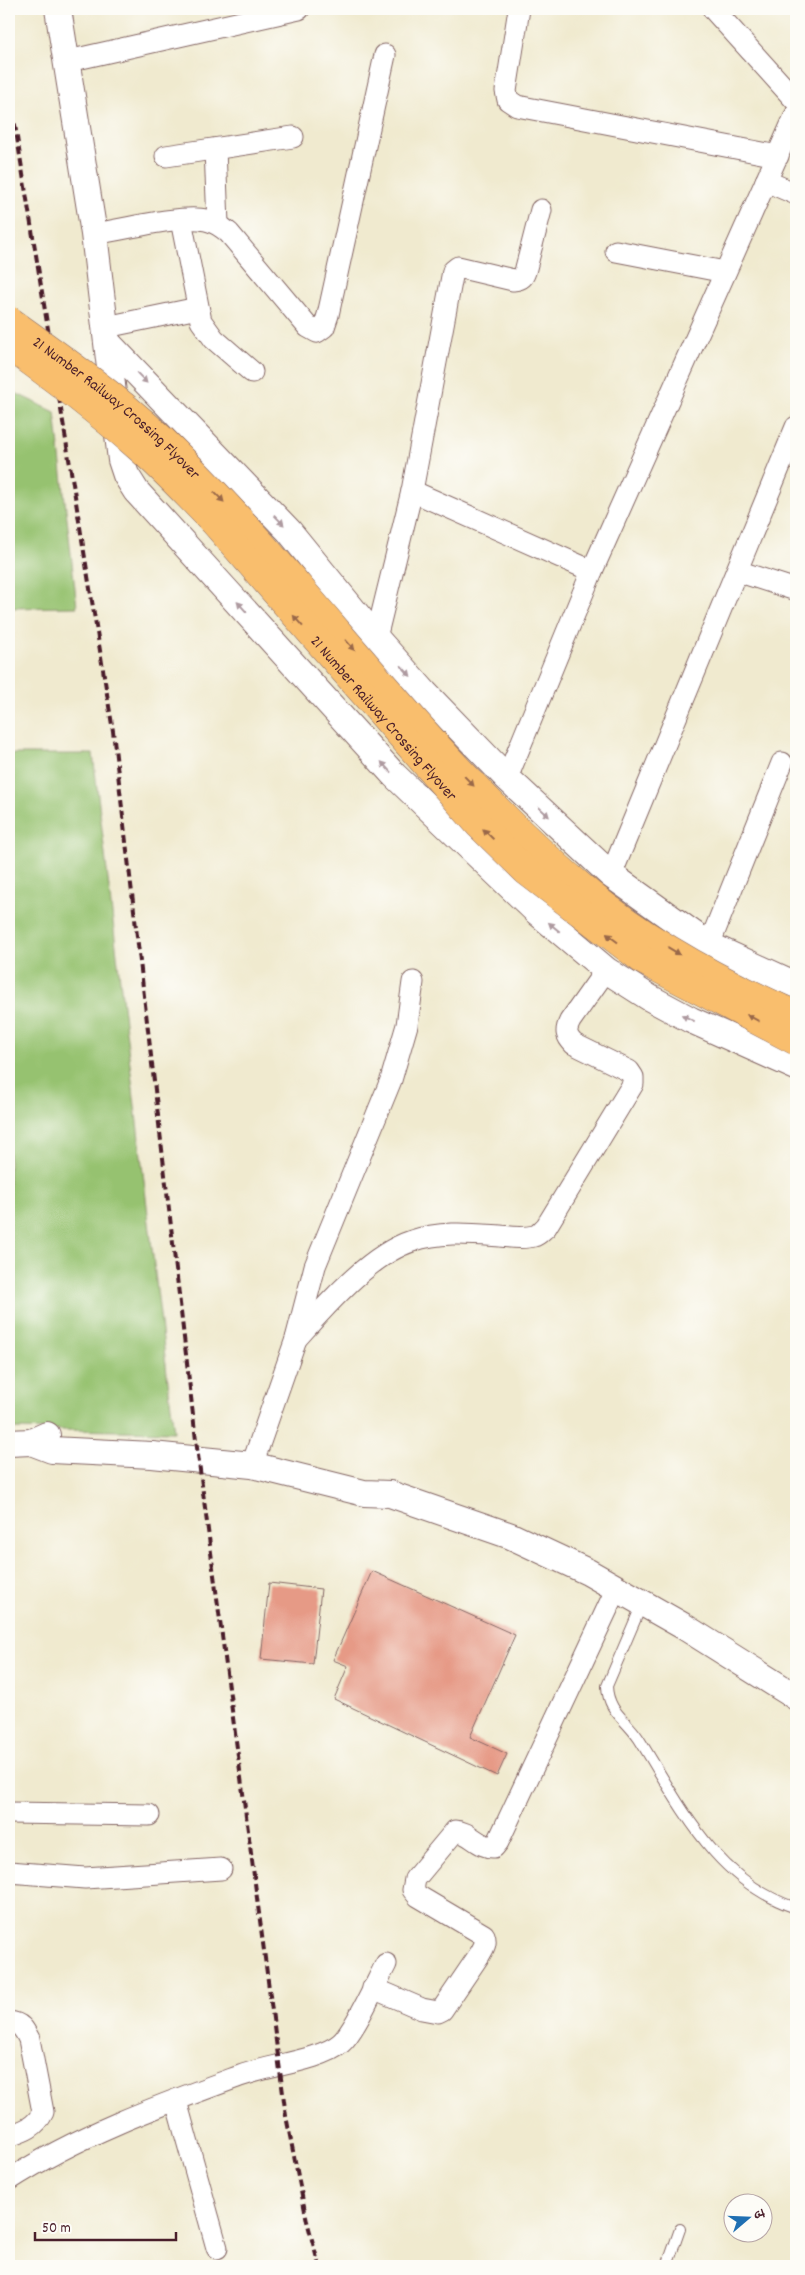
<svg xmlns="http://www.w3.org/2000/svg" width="805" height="2275" viewBox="0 0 805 2275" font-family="Dekko,'Playpen Sans Deva',sans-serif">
<rect width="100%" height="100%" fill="#fdfcf7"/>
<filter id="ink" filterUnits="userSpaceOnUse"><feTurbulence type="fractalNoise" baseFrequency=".02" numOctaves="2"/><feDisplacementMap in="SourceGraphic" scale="10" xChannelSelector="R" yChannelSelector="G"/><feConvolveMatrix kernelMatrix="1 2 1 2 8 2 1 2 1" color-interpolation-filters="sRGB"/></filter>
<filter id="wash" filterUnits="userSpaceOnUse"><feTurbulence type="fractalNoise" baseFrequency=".0096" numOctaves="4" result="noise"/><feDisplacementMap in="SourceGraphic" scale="20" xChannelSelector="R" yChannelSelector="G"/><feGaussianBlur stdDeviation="1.12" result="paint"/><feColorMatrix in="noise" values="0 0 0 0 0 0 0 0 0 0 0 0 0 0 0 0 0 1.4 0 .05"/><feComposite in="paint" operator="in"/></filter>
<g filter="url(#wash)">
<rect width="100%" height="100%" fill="#f0eacf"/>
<g fill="#96c26f" stroke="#70704d">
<path d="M9,390L55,412L77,607L9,608Z"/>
<path d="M9,754H93L174,1432L9,1429Z"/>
</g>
<g id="blocks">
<g fill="#e69a86">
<path d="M372,1571L515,1635L470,1737L507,1754L497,1776L334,1699L348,1666L333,1660Z"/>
<path d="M269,1583L321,1589L313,1664L261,1659Z"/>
</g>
</g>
</g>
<g filter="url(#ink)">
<use href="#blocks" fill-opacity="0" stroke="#846664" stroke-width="1"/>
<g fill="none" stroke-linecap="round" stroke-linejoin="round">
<defs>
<g id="service">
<path d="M642,1604L607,1686C608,1712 626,1719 639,1739C681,1806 715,1881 796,1908"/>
<path d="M667,2266L680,2229"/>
</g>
<g id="minor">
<path d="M519,9L506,91L508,100L517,106L778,156"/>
<path d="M713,9L796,101"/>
<path d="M68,61L299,9"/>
<path d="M215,149L218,224"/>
<path d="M166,156L293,137"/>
<path d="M766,181L796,194"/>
<path d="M181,220L201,321L214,339L252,372"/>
<path d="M94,234C121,230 183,214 206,220C215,222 222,227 229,233L308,327L317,332L324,327L328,315L385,55"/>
<path d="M616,251L725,272"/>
<path d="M106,327L198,308"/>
<path d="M412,491L592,571"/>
<path d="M737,571L796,590"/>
<path d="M376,638L412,491L453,271L458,267L513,280C522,279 524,277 526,268L541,210"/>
<path d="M507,778L592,571L796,114"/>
<path d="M611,875L796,427"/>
<path d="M709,945L782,763"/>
<path d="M296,1339C326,1306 369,1255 412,1241C441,1231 470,1234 500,1236C511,1237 523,1239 534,1236C539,1235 542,1230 546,1227L633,1084V1077L629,1071L574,1044C566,1036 565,1031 570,1021L606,970"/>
<path d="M252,1465L296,1339L315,1266L391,1080L407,1025L413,982"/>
<path d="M9,1813L149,1815"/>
<path d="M9,1872L85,1878L221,1869"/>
<path d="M373,1988L422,2009L438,2012L442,2010L480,1954C484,1947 487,1943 484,1935L418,1896L413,1890L415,1879L455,1831C470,1831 478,1848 494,1847L498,1842L617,1588"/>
<path d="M9,2022C21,2023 24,2029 29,2039L43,2112C36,2127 24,2131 9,2136"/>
<path d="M176,2101L217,2248"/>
<path d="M9,2180C80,2134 161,2105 240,2076C266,2066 322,2060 341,2043C355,2031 376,1983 386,1964"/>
</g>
<g id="tertiary">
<path d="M58,9L94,234L121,460L126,475L136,491L394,775L537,912L606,970L650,998L691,1020L796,1067"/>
<path d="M108,343L289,531L376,638L425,693L507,778L611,875L685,928L709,945L796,985"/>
<path d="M31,1442L52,1450L152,1455L252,1465L364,1493L390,1494L511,1536L588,1572L683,1626L796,1697"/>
<path d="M9,1443L31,1442L47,1435"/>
</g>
</defs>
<use href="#service" stroke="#846664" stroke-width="12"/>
<use href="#minor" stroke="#846664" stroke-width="23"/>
<use href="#tertiary" stroke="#846664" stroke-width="28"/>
<use href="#service" stroke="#fff" stroke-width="10"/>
<use href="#minor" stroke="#fff" stroke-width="21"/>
<use href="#tertiary" stroke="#fff" stroke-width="26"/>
<path stroke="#4a1f2b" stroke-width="4" stroke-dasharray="8 4" stroke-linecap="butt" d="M9,88L113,731L196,1440L286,2116L307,2221L319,2266"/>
<defs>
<g id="primary-bridge">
<path id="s1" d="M9,320C67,362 128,404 179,456C321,597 434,767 590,894C652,944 724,983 796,1015"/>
<path id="s2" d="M9,346C54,378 97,411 138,447C165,470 189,497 214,522L479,825L526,871L644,961L796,1041"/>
</g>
</defs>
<use href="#primary-bridge" stroke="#846664" stroke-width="29" stroke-linecap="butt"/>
<use href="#primary-bridge" stroke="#f9be6d" stroke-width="28"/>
</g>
<defs><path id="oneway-solid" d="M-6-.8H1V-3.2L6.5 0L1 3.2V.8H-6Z" transform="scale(1.25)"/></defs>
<g fill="#ae9aa0">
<use href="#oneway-solid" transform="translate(142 378) rotate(46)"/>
<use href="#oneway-solid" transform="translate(279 520) rotate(46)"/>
<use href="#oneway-solid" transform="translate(242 607) rotate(-132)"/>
<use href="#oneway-solid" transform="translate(406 671) rotate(48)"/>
<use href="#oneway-solid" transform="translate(386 767) rotate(-132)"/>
<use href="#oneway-solid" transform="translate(544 812) rotate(43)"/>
<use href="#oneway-solid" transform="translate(554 927) rotate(-140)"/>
<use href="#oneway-solid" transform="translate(688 1018) rotate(-153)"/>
</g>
<g fill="#996749">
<use href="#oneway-solid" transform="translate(219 497) rotate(46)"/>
<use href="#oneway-solid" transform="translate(298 621) rotate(-131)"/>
<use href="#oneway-solid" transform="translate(350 645) rotate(49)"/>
<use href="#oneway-solid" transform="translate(469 781) rotate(46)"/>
<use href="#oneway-solid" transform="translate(488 834) rotate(-136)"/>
<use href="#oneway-solid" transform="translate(612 938) rotate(-143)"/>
<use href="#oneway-solid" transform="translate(674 951) rotate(31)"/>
<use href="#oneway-solid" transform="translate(753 1018) rotate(-152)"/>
</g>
</g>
<g text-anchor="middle" stroke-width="4.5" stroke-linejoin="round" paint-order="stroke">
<g font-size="16" fill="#4a1f2b" stroke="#fdfcf7">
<text dy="6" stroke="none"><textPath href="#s1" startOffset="139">21 Number Railway Crossing Flyover</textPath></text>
<text dy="6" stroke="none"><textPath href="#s2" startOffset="530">21 Number Railway Crossing Flyover</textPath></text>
</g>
</g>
<rect width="805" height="2275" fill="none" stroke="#fdfcf7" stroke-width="30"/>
<g transform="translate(748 2218) rotate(71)"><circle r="24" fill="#fdfcf7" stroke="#b5a4a5"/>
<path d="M0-4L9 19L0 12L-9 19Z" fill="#1f6fb2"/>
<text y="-8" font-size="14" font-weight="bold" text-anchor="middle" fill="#4a1f2b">उ</text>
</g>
<path d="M35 2232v8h141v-8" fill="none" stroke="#4a1f2b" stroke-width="2.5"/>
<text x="42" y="2232" font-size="15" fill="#4a1f2b" stroke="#fdfcf7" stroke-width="4" paint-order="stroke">50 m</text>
</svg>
